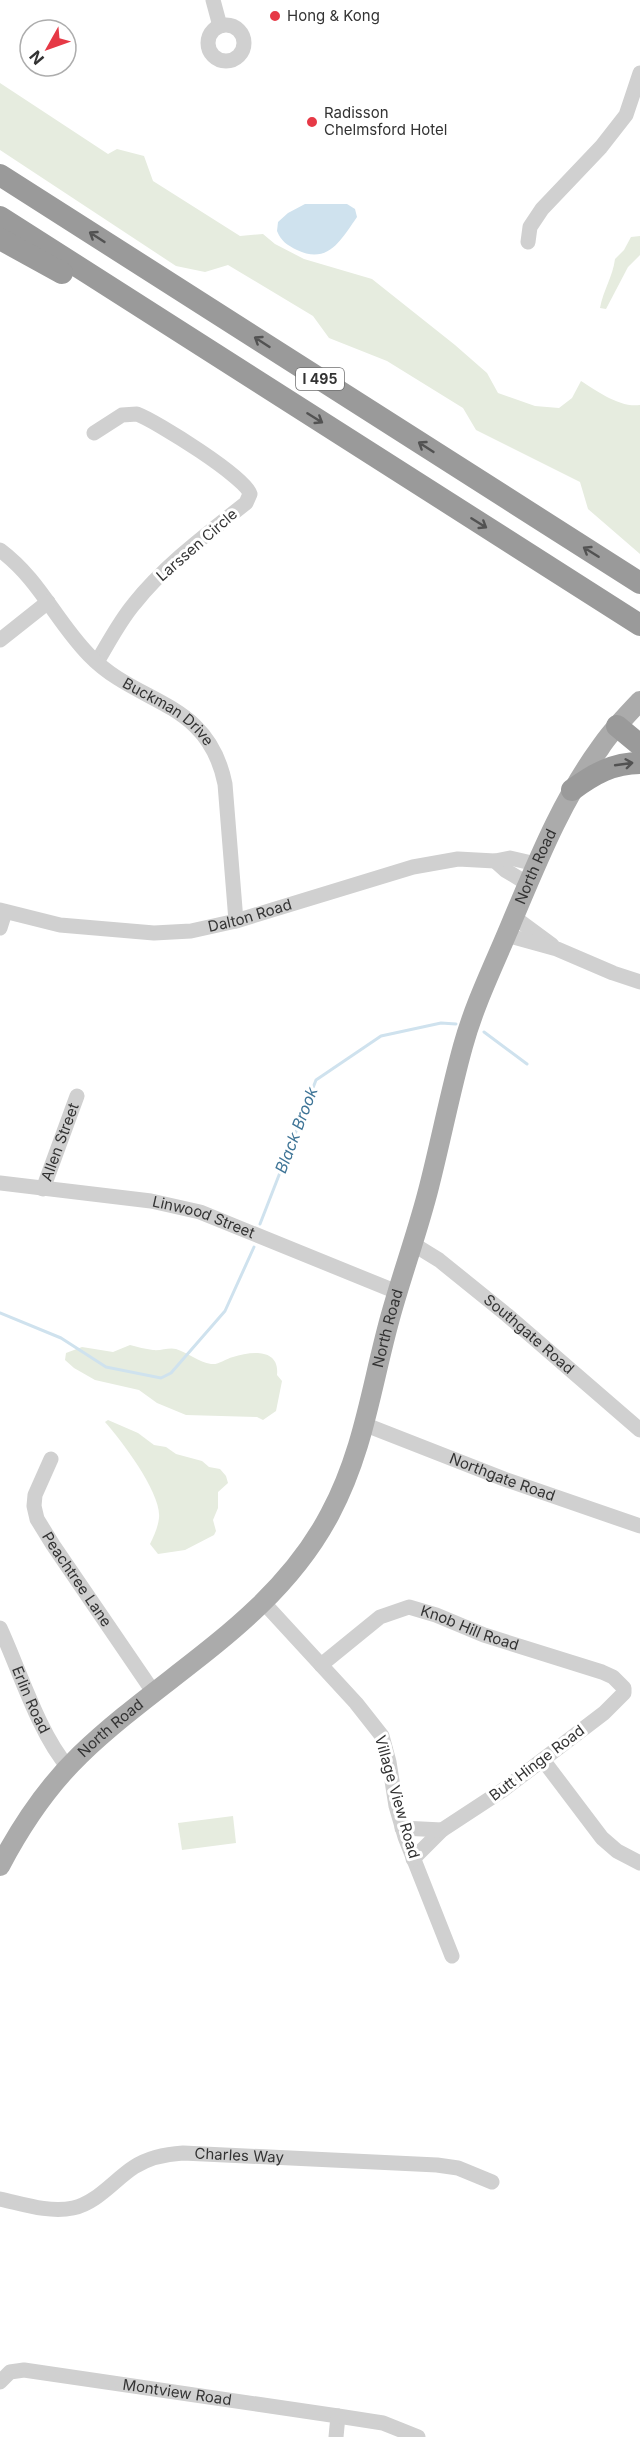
<svg xmlns="http://www.w3.org/2000/svg" width="640" height="2437" viewBox="0 0 640 2437" font-family="Inter,sans-serif">
<rect width="100%" height="100%" fill="#fff"/>
<g fill="#e6ecdf">
<path d="M0,83L108,154L117,149L144,156L153,181L240,236L263,234L275,244L304,259L372,279L455,345L487,373L498,393L535,406L559,408L572,398L581,381C597,391 620,408 640,405V554L588,509L580,482L476,430L463,408L387,361L329,338L313,316L228,265L205,272L176,266L0,150Z"/>
<path d="M640,236V255L628,267L606,309L600,308C603,291 613,276 615,259L624,250L631,237Z"/>
<path d="M130,1345C138,1347 145,1349 153,1350C161,1351 169,1347 176,1349C188,1353 199,1362 211,1364C219,1365 225,1359 233,1357C251,1351 280,1348 277,1375L282,1381L276,1411L263,1420L257,1417L186,1415L157,1403L139,1390L95,1380L74,1368L65,1360L66,1353L82,1347L113,1352Z"/>
<path d="M108,1420L138,1433L154,1445L166,1447L176,1454L202,1461L209,1467L220,1469L226,1476L228,1483L218,1492V1508L213,1520L216,1531L214,1535L185,1550L158,1554L150,1544C154,1536 158,1527 159,1518C162,1494 122,1441 105,1422Z"/>
<path d="M233,1816L236,1843L182,1850L178,1823Z"/>
</g>
<path fill="#cfe2ee" d="M305,204H347L355,209L357,217C341,240 328,265 297,250C287,245 281,241 277,231L278,222L288,213Z"/>
<g fill="none" stroke-linecap="round" stroke-linejoin="round">
<g stroke="#cfe2ee" stroke-width="3">
<path d="M484,1032L527,1064"/>
<path d="M260,1224L316,1080L381,1036L441,1023L456,1024"/>
<path d="M0,1313L61,1338L106,1367L161,1378L171,1373L225,1311L254,1247"/>
</g>
<g stroke="#d0d0d0" stroke-width="15">
<path d="M213,0L220,26"/>
<circle cx="226" cy="43" r="18"/>
<path d="M528,242L530,227L542,209L601,147L626,115L640,73"/>
<path d="M94,433L122,415L137,414C156,421 247,478 250,494L246,503C207,534 165,565 134,604C119,622 109,642 97,662"/>
<path id="s1" d="M0,550C40,580 55,620 89,655C138,706 208,699 225,784L236,921"/>
<path d="M0,640L48,602"/>
<path d="M495,861L505,870L528,884"/>
<path id="s2" d="M0,910L60,925L154,933L191,931L236,921L413,867L458,859L495,861L510,858L536,864"/>
<path d="M514,917L552,945"/>
<path d="M0,928L5,912"/>
<path d="M506,935L557,949L613,973L640,982"/>
<path id="s3" d="M0,1183L151,1201L200,1212L397,1292"/>
<path id="s4" d="M43,1189L77,1096"/>
<path id="s5" d="M413,1244L439,1260L507,1315L640,1430"/>
<path id="s6" d="M366,1425L504,1479L640,1526"/>
<path id="s7" d="M51,1459L35,1495L34,1506L37,1519L53,1545L154,1693"/>
<path d="M264,1603L356,1703L382,1736L389,1762L396,1806L405,1837L452,1956"/>
<path id="s8" d="M0,1628C19,1669 39,1734 68,1767"/>
<path id="s9" d="M321,1665L380,1617L409,1607L436,1615L484,1635L602,1672L613,1677L624,1688V1693L604,1713L503,1790L442,1830L413,1859"/>
<path d="M543,1760L602,1838L617,1851L640,1863"/>
<path d="M402,1828L442,1830"/>
<path id="s10" d="M0,2199C23,2204 49,2213 73,2208C97,2203 114,2180 134,2167C148,2158 166,2154 183,2153L437,2165L458,2168L492,2182"/>
<path id="s11" d="M0,2382L10,2372L24,2370L338,2416L336,2437"/>
<path d="M338,2416L383,2423L418,2437"/>
</g>
<path stroke="#ababab" stroke-width="20" id="s12" d="M0,1866C21,1826 47,1787 80,1755C164,1674 274,1621 330,1514C364,1450 371,1387 390,1318C402,1274 418,1231 429,1187C441,1140 450,1093 463,1046C475,1002 496,961 513,919C538,860 562,800 600,748C611,731 626,716 640,701"/>
<g stroke="#9a9a9a" stroke-width="22">
<path d="M0,175L640,583"/>
<path d="M0,217L640,625"/>
<path d="M0,239L62,273"/>
<path d="M617,726L640,745"/>
<path d="M572,790C594,774 613,763 640,763"/>
</g>
</g>
<defs><path id="oneway-shaft" d="M-6 0H5M1.5-3L5.5 0L1.5 3" fill="none" stroke-width="1.6" stroke-linecap="round" stroke-linejoin="round" transform="scale(1.5)"/></defs>
<g stroke="#525252">
<use href="#oneway-shaft" transform="translate(97 237) rotate(-147)"/>
<use href="#oneway-shaft" transform="translate(262 342) rotate(-147)"/>
<use href="#oneway-shaft" transform="translate(315 418) rotate(32)"/>
<use href="#oneway-shaft" transform="translate(426 447) rotate(-147)"/>
<use href="#oneway-shaft" transform="translate(479 523) rotate(32)"/>
<use href="#oneway-shaft" transform="translate(591 552) rotate(-148)"/>
<use href="#oneway-shaft" transform="translate(624 764) rotate(-8)"/>
</g>
<g fill="#e63946" stroke="#fff" stroke-width="2">
<circle cx="275" cy="16" r="6"/>
<circle cx="312" cy="122" r="6"/>
</g>
<g text-anchor="middle" stroke-width="6" stroke-linejoin="round" paint-order="stroke">
<rect fill="#fff" stroke="#707070" stroke-width="1.5" x="296" y="368" width="48" height="22" rx="4.5"/>
<g font-size="14" font-weight="bold" fill="#333">
<text x="320" y="384">I 495</text>
</g>
<g font-size="15" fill="#333" stroke="#fff" text-anchor="start">
<text x="287" y="21">Hong &amp; Kong</text>
<text x="324" y="118">Radisson<tspan x="324" dy="17">Chelmsford Hotel</tspan></text>
</g>
<g font-size="15" fill="#333" stroke="#fff">
<text transform="translate(197 545) rotate(-41)" y="5">Larssen Circle</text>
<text dy="5" stroke="none"><textPath href="#s1" startOffset="236">Buckman Drive</textPath></text>
<text dy="5" stroke="none"><textPath href="#s12" startOffset="1168">North Road</textPath></text>
<text dy="5" stroke="none"><textPath href="#s2" startOffset="254">Dalton Road</textPath></text>
<text dy="5" stroke="none"><textPath href="#s4" startOffset="50">Allen Street</textPath></text>
<text dy="5" stroke="none"><textPath href="#s3" startOffset="207">Linwood Street</textPath></text>
<text dy="5" stroke="none"><textPath href="#s12" startOffset="682">North Road</textPath></text>
<text dy="5" stroke="none"><textPath href="#s5" startOffset="147">Southgate Road</textPath></text>
<text dy="5" stroke="none"><textPath href="#s6" startOffset="146">Northgate Road</textPath></text>
<text dy="5" stroke="none"><textPath href="#s7" startOffset="136">Peachtree Lane</textPath></text>
<text dy="5" stroke="none"><textPath href="#s9" startOffset="171">Knob Hill Road</textPath></text>
<text dy="5" stroke="none"><textPath href="#s8" startOffset="78">Erlin Road</textPath></text>
<text dy="5" stroke="none"><textPath href="#s12" startOffset="178">North Road</textPath></text>
<text transform="translate(537 1763) rotate(-37)" y="5">Butt Hinge Road</text>
<text transform="translate(397 1797) rotate(74)" y="5">Village View Road</text>
<text dy="5" stroke="none"><textPath href="#s10" startOffset="256">Charles Way</textPath></text>
<text dy="5" stroke="none"><textPath href="#s11" startOffset="183">Montview Road</textPath></text>
</g>
<g font-size="16" font-style="italic" fill="#3f7597" stroke="#fff">
<text transform="translate(296 1130) rotate(-69)" y="6">Black Brook</text>
</g>
</g>
<g transform="translate(48 48) rotate(230)"><circle r="28" fill="#ffffff" stroke="#adadad" stroke-width="1.5"/>
<path d="M0-4.5L10 22L0 15L-10 22Z" fill="#e63946"/>
<text y="-9" font-size="16" font-weight="bold" text-anchor="middle" fill="#333333">N</text>
</g>
</svg>
